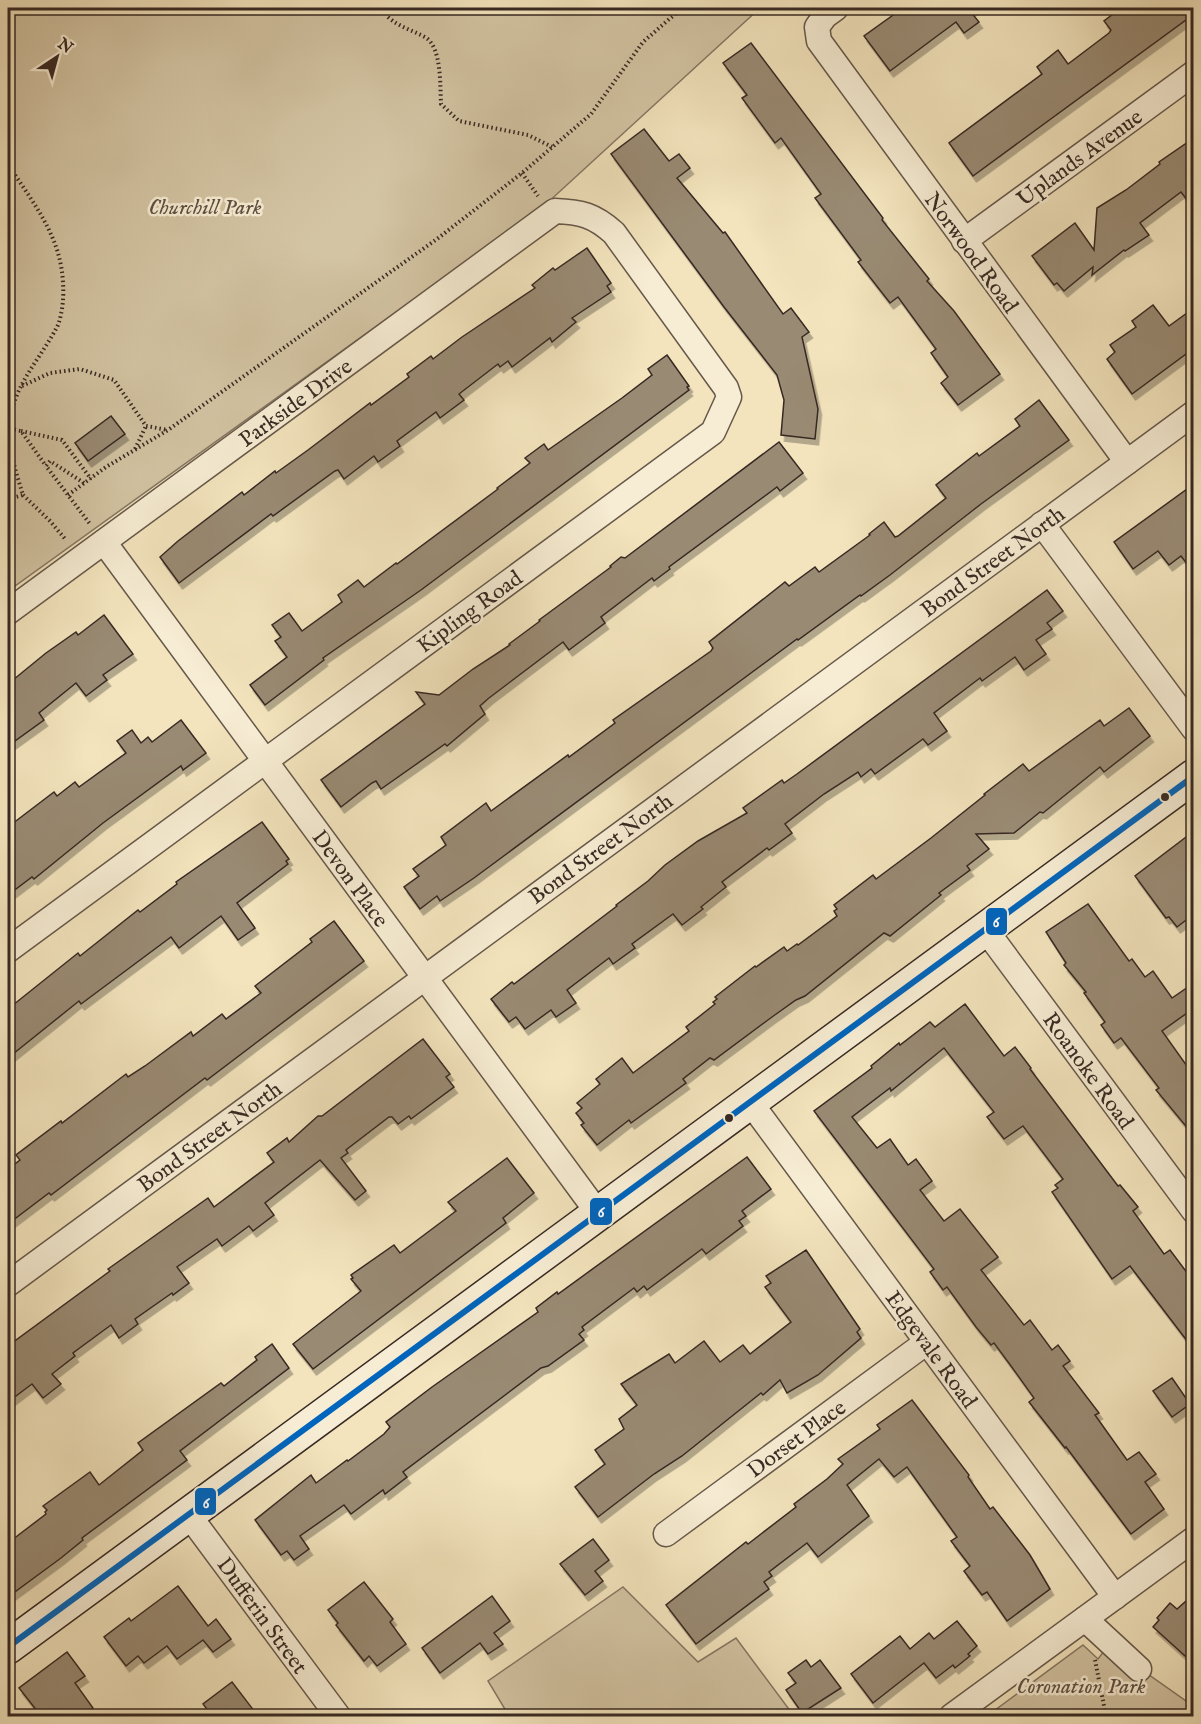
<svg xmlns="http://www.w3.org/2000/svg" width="1201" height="1724" viewBox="0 0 1201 1724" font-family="'IM FELL English',serif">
<defs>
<filter id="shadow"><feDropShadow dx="3.5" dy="6" stdDeviation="0" flood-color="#0004"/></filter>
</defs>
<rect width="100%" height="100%" fill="#f3e4bd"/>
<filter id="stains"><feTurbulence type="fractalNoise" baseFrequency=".00333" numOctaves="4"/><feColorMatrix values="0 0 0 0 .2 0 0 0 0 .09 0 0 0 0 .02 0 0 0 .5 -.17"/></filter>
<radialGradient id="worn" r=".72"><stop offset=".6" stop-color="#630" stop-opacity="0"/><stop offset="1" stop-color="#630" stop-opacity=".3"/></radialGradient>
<g fill="#d3c4a3" stroke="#857663" stroke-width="1.5">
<path d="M8,8H760L545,205L8,591Z"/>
<path d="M623,1587L698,1662L736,1638L794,1716H509L488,1681Z"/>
<path d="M1083,1645L1098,1659L1108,1646L1193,1706V1716H987Z"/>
</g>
<g fill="#998a73" stroke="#372923" stroke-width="1.5" filter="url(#shadow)">
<path d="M903,8H975L970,11L979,22L964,33L956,22L890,71L864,36Z"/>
<path d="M1121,8H1194V14L973,176L949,143L1042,74L1037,67L1058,50L1068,64L1109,33L1111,30L1104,21Z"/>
<path d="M751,43L883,218L882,220L929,279L927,281L954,311L1000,374L958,405L941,383L948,377L931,353L936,349L898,297L890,303L858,262L861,260L815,198L821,194L781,138L775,143L742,98L747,95L723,63Z"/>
<path d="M644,129L669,161L679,154L690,168L677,178L723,233L725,232L783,314L791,308L809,332L802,337L818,409L815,439L781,435L784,400L777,375L724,307L611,154Z"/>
<path d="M1194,138V209L1181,192L1140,223L1149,235L1125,251L1124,250L1092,275L1093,267L1064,291L1057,283L1054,285L1032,256L1075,223L1094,250L1097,208L1126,190L1160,164L1159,162Z"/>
<path d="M587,248L611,283L607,286L611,292L572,318L576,322L552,342L550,338L512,367L508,361L500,367L498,364L459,394L464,400L440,418L436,412L397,441L400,446L378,462L374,456L344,479L338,470L335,471L273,516L271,514L179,583L160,557L178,541L242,492L244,495L275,471L276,473L308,450L370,403L371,405L409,377L407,374L431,356L433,359L462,337L535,288L532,285L553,268L555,270Z"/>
<path d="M1153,305L1169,326L1194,308V348L1132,394L1107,359L1115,352L1110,345L1136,327L1132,321Z"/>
<path d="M667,355L689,386L687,387L689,390L421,590L323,658L324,660L265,705L250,685L287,657L275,641L281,637L272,625L289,613L302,631L342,602L338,595L358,580L364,587L396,563L397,564L498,489L497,488L530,463L525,458L544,444L548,450L622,398L652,375L648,369Z"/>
<path d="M1039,400L1069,440L981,504L890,575L861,596L860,595L798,640L797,639L474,878L440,901L437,896L420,909L404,887L419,876L413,869L446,845L441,837L486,803L491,811L568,755L569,757L615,723L613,720L711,651L713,648L709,642L785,582L789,586L815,567L819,572L870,535L869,534L884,522L895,537L898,536L946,498L936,485L977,453L979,456L1020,426L1015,419Z"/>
<path d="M111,416L125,434L88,461L75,443Z"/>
<path d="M779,442L803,473L780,491L777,487L669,567L670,569L654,581L652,578L601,617L605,623L569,650L563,642L489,698L480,706L485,714L447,746L445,744L381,789L376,781L372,783L341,807L321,780L425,704L416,692L439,695L473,669L510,645L509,644L540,621L539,620L611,567L610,566L621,557L625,558Z"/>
<path d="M1194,484V573L1181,556L1169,565L1158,551L1133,569L1114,542Z"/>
<path d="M1047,590L1063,611L1047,623L1052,629L1036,640L1046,654L1024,670L1015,657L982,681L980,678L934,713L947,731L928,745L923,739L875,774L871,769L861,777L858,772L824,794L785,824L792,833L769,850L767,848L722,882L726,887L701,907L703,909L682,925L673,914L632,944L635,948L613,964L609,958L567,990L576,1003L556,1017L551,1010L525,1029L516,1017L509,1022L491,999L512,982L514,984L617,906L616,905L648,881L665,865L698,841L747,813L743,808L782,780L784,783L797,774Z"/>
<path d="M104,615L133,654L103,675L107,680L86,696L76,683L39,713L44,720L8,746V684L46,653L76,632L78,635Z"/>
<path d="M1129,708L1150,736L1104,772L1100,767L1043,813L1040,812L1014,833L976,834L989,849L967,866L970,870L939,893L941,895L890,936L884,933L805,996L796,1000L772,1017L714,1060L710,1058L683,1079L686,1083L631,1123L629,1120L597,1145L581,1125L584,1123L576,1113L582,1108L577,1103L600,1084L596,1079L622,1058L633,1073L689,1031L686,1027L715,1004L713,1002L717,999L715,997L755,966L756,967L784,947L787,951L797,944L798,945L837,916L834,911L837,909L834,905L873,875L876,879L931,838L985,795L984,794L1023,764L1029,771L1100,720L1104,726Z"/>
<path d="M181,720L206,753L183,770L181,766L103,823L34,879L32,877L8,895V827L54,792L57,796L75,782L79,787L126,753L117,741L132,730L141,743L148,737L152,742Z"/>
<path d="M262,822L289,859L286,861L288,864L237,903L255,928L238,940L221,916L179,948L171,937L81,1004L79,1001L8,1058V1009L78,953L80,956L138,910L140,912L177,884L176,882Z"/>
<path d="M1194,831V914L1177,927L1169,917L1166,918L1135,876Z"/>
<path d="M1088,904L1129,961L1132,959L1145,977L1153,971L1172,998L1194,983V1008L1162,1031L1194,1076V1136L1156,1090L1159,1088L1121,1038L1114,1043L1101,1025L1105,1022L1084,993L1086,992L1064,965L1066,963L1046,932Z"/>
<path d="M334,921L364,961L207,1080L205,1078L51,1195L49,1193L8,1224V1169L20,1160L16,1155L61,1121L62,1123L126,1074L128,1077L145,1066L191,1032L193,1036L222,1014L226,1019L261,993L255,986L312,942L310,939Z"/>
<path d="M965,1004L1004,1056L1015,1047L1031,1068L1030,1069L1118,1186L1120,1185L1138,1207L1133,1211L1164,1254L1170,1250L1194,1282V1350L1130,1266L1112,1279L1052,1192L1058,1188L1055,1185L1063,1179L1023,1126L1004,1139L987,1117L994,1112L944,1048L891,1091L890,1088L852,1117L877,1148L890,1139L908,1165L916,1159L932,1181L920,1190L944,1221L960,1209L998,1257L981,1270L1024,1325L1030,1320L1052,1350L1058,1345L1070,1361L1063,1366L1099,1413L1095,1415L1127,1460L1139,1452L1156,1474L1145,1482L1164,1509L1131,1534L1066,1447L1065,1448L1029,1402L1034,1398L1011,1366L994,1343L991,1345L976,1327L947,1287L943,1290L930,1272L934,1269L814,1111L872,1068L871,1066L899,1043L900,1045L930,1022L935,1027Z"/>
<path d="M423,1039L450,1074L446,1077L454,1087L411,1119L409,1116L398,1124L392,1117H389L346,1150L348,1153L341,1158L366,1191L355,1200L320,1160L265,1203L274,1215L253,1231L249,1226L222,1246L217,1239L177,1267L189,1283L173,1295L172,1293L135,1319L138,1324L119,1338L111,1325L73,1353L75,1356L52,1374L61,1384L43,1398L32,1384L8,1402V1346L110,1271L108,1269L208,1198L214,1207L274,1162L267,1153L287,1138L289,1142L318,1116H322Z"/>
<path d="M747,1157L771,1189L742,1211L746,1216L739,1221L743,1226L706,1254L702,1249L647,1290L644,1286L637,1292L634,1288L582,1327L584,1330L579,1334L584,1340L548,1366L541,1368L403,1472L407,1477L385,1494L383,1490L351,1514L344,1505L300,1536L309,1549L294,1560L287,1551L281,1555L255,1520L311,1475L316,1483L347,1460L348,1461L384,1434L390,1427L386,1422L432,1387L538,1312L536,1308L557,1292L558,1294Z"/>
<path d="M507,1158L534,1193L503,1218L506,1223L313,1369L293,1344L361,1291L351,1279L353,1278L351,1275L394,1245L400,1253L456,1211L448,1202Z"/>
<path d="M806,1250L860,1329L857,1332L861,1338L818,1375L787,1393L780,1380L763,1395L761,1393L682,1456L654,1474L598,1517L575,1487L605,1464L595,1450L624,1429L619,1419L637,1405L621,1384L669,1354L675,1363L704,1341L720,1362L743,1345L750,1354L791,1322L765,1287L771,1283L766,1276Z"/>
<path d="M272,1344L289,1368L180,1451L187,1460L82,1538L83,1540L61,1558L8,1597V1543L46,1514L45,1512L47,1510L43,1506L90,1472L99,1485L143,1450L138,1443L221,1383L224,1386L257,1360L255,1357Z"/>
<path d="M1172,1378L1190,1404L1172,1417L1153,1391Z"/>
<path d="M912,1400L969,1475L968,1477L990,1509L993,1507L1030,1555L1050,1589L1007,1621L987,1592L982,1595L964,1571L970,1566L951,1541L957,1537L907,1467L894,1477L879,1459L847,1485L869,1516L818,1557L807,1543L769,1572L772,1576L764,1582L769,1589L696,1644L666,1605L746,1542L748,1544L796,1507L794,1504L827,1479L843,1464L838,1459L880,1429L877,1425Z"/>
<path d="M593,1539L609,1560L595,1571L603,1581L585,1595L560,1564Z"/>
<path d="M364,1582L393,1619L390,1622L406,1644L377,1666L369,1656L364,1661L336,1625L338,1623L328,1610Z"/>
<path d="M178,1586L208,1626L216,1619L231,1639L213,1652L203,1640L177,1659L167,1646L144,1663L138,1656L126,1666L104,1637L129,1618L131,1621Z"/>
<path d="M1194,1594V1664L1153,1627L1159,1620L1157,1618L1170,1603L1177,1609Z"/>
<path d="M492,1596L510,1621L494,1633L503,1644L488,1654L480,1643L440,1673L422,1648Z"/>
<path d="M957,1621L977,1646L968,1654L970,1656L955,1668L953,1665L936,1678L924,1663L873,1703L851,1674L900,1636L910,1649L929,1633L934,1639Z"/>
<path d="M67,1652L85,1676L75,1683L93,1708L81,1716H41L19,1688Z"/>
<path d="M806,1660L811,1667L820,1660L841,1688L802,1713L786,1690L796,1683L788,1673Z"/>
<path d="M232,1682L258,1716H212L203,1704Z"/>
</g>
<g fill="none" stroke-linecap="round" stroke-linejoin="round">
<defs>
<g id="street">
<path d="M836,8L825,16L817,27L819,41L1127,462"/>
<path d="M964,241L1194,73"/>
<path d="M1042,524L1194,729"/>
<path d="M104,542L598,1213"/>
<path d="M8,612L555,211C581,212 594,215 614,233L726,388L729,397L713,432L8,950"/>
<path d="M985,929L1194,1211"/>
<path d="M750,1102L1115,1597"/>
<path d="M8,1284L1194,413"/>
<path d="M188,1514L338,1716"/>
<path d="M666,1534L927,1342"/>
<path d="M1085,1619L1139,1669"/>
<path d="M952,1716L1194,1539"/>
</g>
<path id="secondary" d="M8,1647L1194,776"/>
</defs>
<use href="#street" stroke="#66584a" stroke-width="27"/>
<use href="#secondary" stroke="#372923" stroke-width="36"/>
<g stroke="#372923" stroke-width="4" stroke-dasharray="1.5 3" stroke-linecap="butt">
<path d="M388,8V17C399,27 412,30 425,37C442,47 440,86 441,104L459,121L528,135L552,147"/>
<path d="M8,164C23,188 42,212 53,239C64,264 67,300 58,325C45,351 23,375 14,403C3,433 14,466 23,495L8,499"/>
<path d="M522,173L538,196"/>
<path d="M22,386L50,373L80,369L114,380L146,426L168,430"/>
<path d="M10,429L21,431L46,466"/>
<path d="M21,431L62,440L91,479"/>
<path d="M135,449L146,426"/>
<path d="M84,483L50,461L46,466L90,524"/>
<path d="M23,495L50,521L66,540"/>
<path d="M68,495L106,467L168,430L437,239L522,173L591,114L643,42L682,8"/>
<path d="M1095,1660L1106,1716"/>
</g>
<use href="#street" stroke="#f7edd4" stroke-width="24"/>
<use href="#secondary" stroke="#f7edd4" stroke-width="33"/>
<defs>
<path id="bus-1" d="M8,1647L1194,776"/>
</defs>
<use href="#bus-1" stroke="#f7edd4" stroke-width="10"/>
<use href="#bus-1" stroke="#0065bd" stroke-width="6"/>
</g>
<g fill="#372923" stroke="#f7edd4" stroke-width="2">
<circle cx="1165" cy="797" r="5"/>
<circle cx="729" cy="1118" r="5"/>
</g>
<g text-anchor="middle" stroke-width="5" stroke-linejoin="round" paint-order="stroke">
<g font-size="22" fill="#372923" stroke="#f7edd4">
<text transform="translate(1079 157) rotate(-36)" y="8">Uplands Avenue</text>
<text transform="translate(972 252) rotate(54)" y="8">Norwood Road</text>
<text transform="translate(295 402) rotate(-36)" y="8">Parkside Drive</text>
<text transform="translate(992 561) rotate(-36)" y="8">Bond Street North</text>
<text transform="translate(469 611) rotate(-36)" y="8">Kipling Road</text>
<text transform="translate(600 848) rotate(-36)" y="8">Bond Street North</text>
<text transform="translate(351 878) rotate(54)" y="8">Devon Place</text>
<text transform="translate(1089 1070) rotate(54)" y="8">Roanoke Road</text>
<text transform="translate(209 1136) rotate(-36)" y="8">Bond Street North</text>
<text transform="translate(932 1349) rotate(54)" y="8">Edgevale Road</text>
<text transform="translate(796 1438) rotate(-36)" y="8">Dorset Place</text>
<text transform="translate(263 1615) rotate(54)" y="8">Dufferin Street</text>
</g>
<g font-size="22" font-style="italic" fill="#5e5043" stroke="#f7edd4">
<text x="205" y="214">Churchill Park</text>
<text x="1081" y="1693">Coronation Park</text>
</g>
</g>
<g stroke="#f7edd4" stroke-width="2">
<rect x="985" y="907" width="23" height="29" rx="6" fill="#0065bd"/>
<rect x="589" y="1197" width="24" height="29" rx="6" fill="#0065bd"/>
<rect x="194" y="1487" width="23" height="29" rx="6" fill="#0065bd"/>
</g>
<g font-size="16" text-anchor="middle" font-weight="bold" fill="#fff">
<text x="996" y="927">6</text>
<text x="601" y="1217">6</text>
<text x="206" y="1508">6</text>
</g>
<rect width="1201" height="1724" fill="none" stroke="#f3e4bd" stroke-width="30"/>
<rect x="9" y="9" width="1183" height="1706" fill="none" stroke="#372923" stroke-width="3"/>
<rect x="15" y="15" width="1171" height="1694" fill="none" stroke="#372923" stroke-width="1.5"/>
<g transform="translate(57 57) rotate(36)" stroke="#f7edd4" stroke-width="4.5" paint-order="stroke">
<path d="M0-4.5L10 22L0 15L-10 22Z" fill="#372923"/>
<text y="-9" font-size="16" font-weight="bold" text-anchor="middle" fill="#372923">N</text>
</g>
<rect width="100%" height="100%" filter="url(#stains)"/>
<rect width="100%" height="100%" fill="url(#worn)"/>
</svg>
